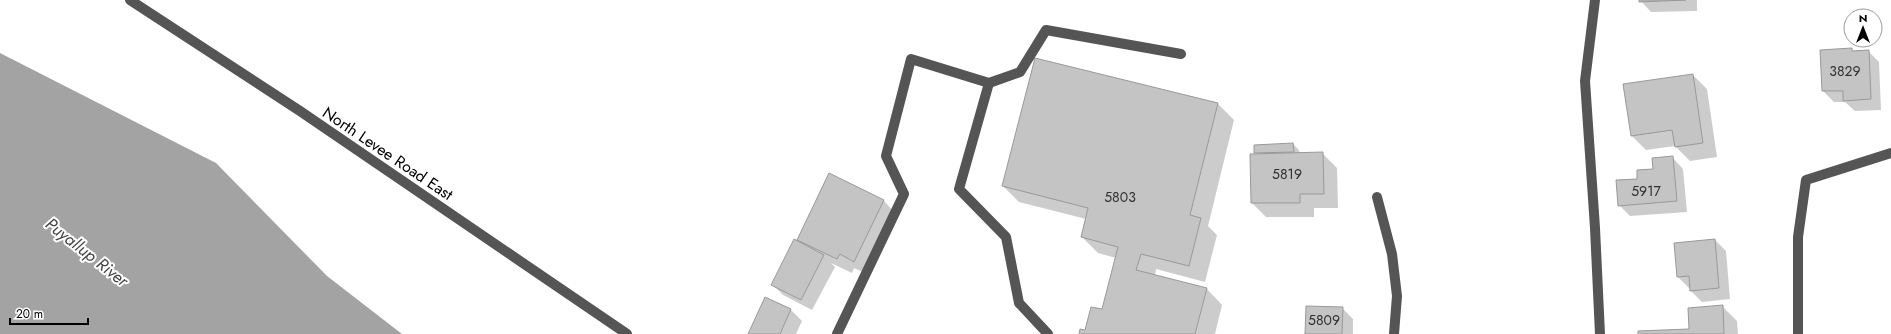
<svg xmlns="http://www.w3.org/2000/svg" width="1891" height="334" viewBox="0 0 1891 334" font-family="Jost,sans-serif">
<rect width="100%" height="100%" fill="#fff"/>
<path fill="#a3a3a3" d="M0,53L216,163L327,276L402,334H0Z"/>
<g fill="#0003">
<path d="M1640,0H1697V11L1651,12Z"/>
<path d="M1851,49L1854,52L1868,51L1879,62L1881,110L1855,111L1845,102H1834L1823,91L1821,51Z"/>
<path d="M1035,59L1218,104L1234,120L1208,226L1217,235L1205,282L1156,269L1155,276L1206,288L1222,305L1215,334H1080L1085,331L1103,311L1116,258L1098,253L1082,237L1086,219L1019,202L1003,186Z"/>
<path d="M1693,75L1707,89L1717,157L1690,161L1675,146L1646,150L1632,136Z"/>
<path d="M1293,144L1299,150V154H1323L1337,168L1338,208H1314V217H1266L1252,203L1251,155Z"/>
<path d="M1672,157L1683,169L1687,212L1630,216L1619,205L1638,180Z"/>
<path d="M829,175L884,201L898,216L869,275L854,268L852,273L831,263L835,267L812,310L783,295L772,284L803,245L798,239Z"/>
<path d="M1715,240L1726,251L1730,299L1702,302L1691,291V288H1689L1678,277Z"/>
<path d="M765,298L791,310L802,321L796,334H749Z"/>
<path d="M1722,306L1737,321L1738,334H1639L1690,329Z"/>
<path d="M1342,308L1353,319V334H1306Z"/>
</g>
<g fill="#c4c4c4" stroke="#999">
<path d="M1639,0H1686L1639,2Z"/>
<path d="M1852,48V51L1869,50L1871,99L1843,101V91H1822L1820,50Z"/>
<path d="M1035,58L1218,103L1190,215L1201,218L1189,266L1141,254L1136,270L1207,288L1195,334H1079L1080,329L1085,330L1091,307L1102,309L1118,247L1081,237L1088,208L1002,186Z"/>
<path d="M1693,74L1703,143L1675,147L1672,130L1631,136L1623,84Z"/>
<path d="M1293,143L1294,152L1254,153V145Z"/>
<path d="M1323,152L1324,194H1300V203H1251L1250,154Z"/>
<path d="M1673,156L1677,201L1618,206L1616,180L1637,179V170L1653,169L1652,158Z"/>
<path d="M829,173L884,200L854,262L840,254L837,259L797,240Z"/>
<path d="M794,239L824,255L801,300L771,285Z"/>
<path d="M1715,239L1719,288L1690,291L1689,276L1677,277L1674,243Z"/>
<path d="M765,297L791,309L780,334H748Z"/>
<path d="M1723,305L1724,334H1638V331L1689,329L1688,308Z"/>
<path d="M1306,306L1343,307L1342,334H1305Z"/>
</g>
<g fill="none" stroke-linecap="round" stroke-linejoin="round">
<g stroke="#555" stroke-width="10">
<path d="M130,0L300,111L627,334"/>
<path d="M1595,0L1585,81L1595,228L1600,334"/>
<path d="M989,83L1020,72L1046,30L1181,54"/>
<path d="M1377,197L1392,254L1397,296L1394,334"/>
<path d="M837,334L904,194L886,156L911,59L989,83L959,189L1006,237L1019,303L1048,334"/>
<path d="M1798,334V237L1806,180L1891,153"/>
</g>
</g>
<g text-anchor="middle" stroke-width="4" stroke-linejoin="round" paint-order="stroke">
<g font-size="14" fill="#313131">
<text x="1845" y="76">3829</text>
<text x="1287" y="179">5819</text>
<text x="1646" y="196">5917</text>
<text x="1120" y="202">5803</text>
<text x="1324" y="325">5809</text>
</g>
<g font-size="16" fill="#000" stroke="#fff">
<text transform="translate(388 153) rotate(34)" y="6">North Levee Road East</text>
</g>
<g font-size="17" font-style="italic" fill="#444" stroke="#fff">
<text transform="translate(87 252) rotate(38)" y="6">Puyallup River</text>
</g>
</g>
<g transform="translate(1863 28)"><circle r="19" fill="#ffffff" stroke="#999999"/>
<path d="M0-3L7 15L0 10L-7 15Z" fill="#000000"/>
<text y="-6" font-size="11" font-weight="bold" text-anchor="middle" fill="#000000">N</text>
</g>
<path d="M10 318v6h78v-6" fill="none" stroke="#000000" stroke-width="2"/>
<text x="16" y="318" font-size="12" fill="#000000" stroke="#ffffff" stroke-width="3" paint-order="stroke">20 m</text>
</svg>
